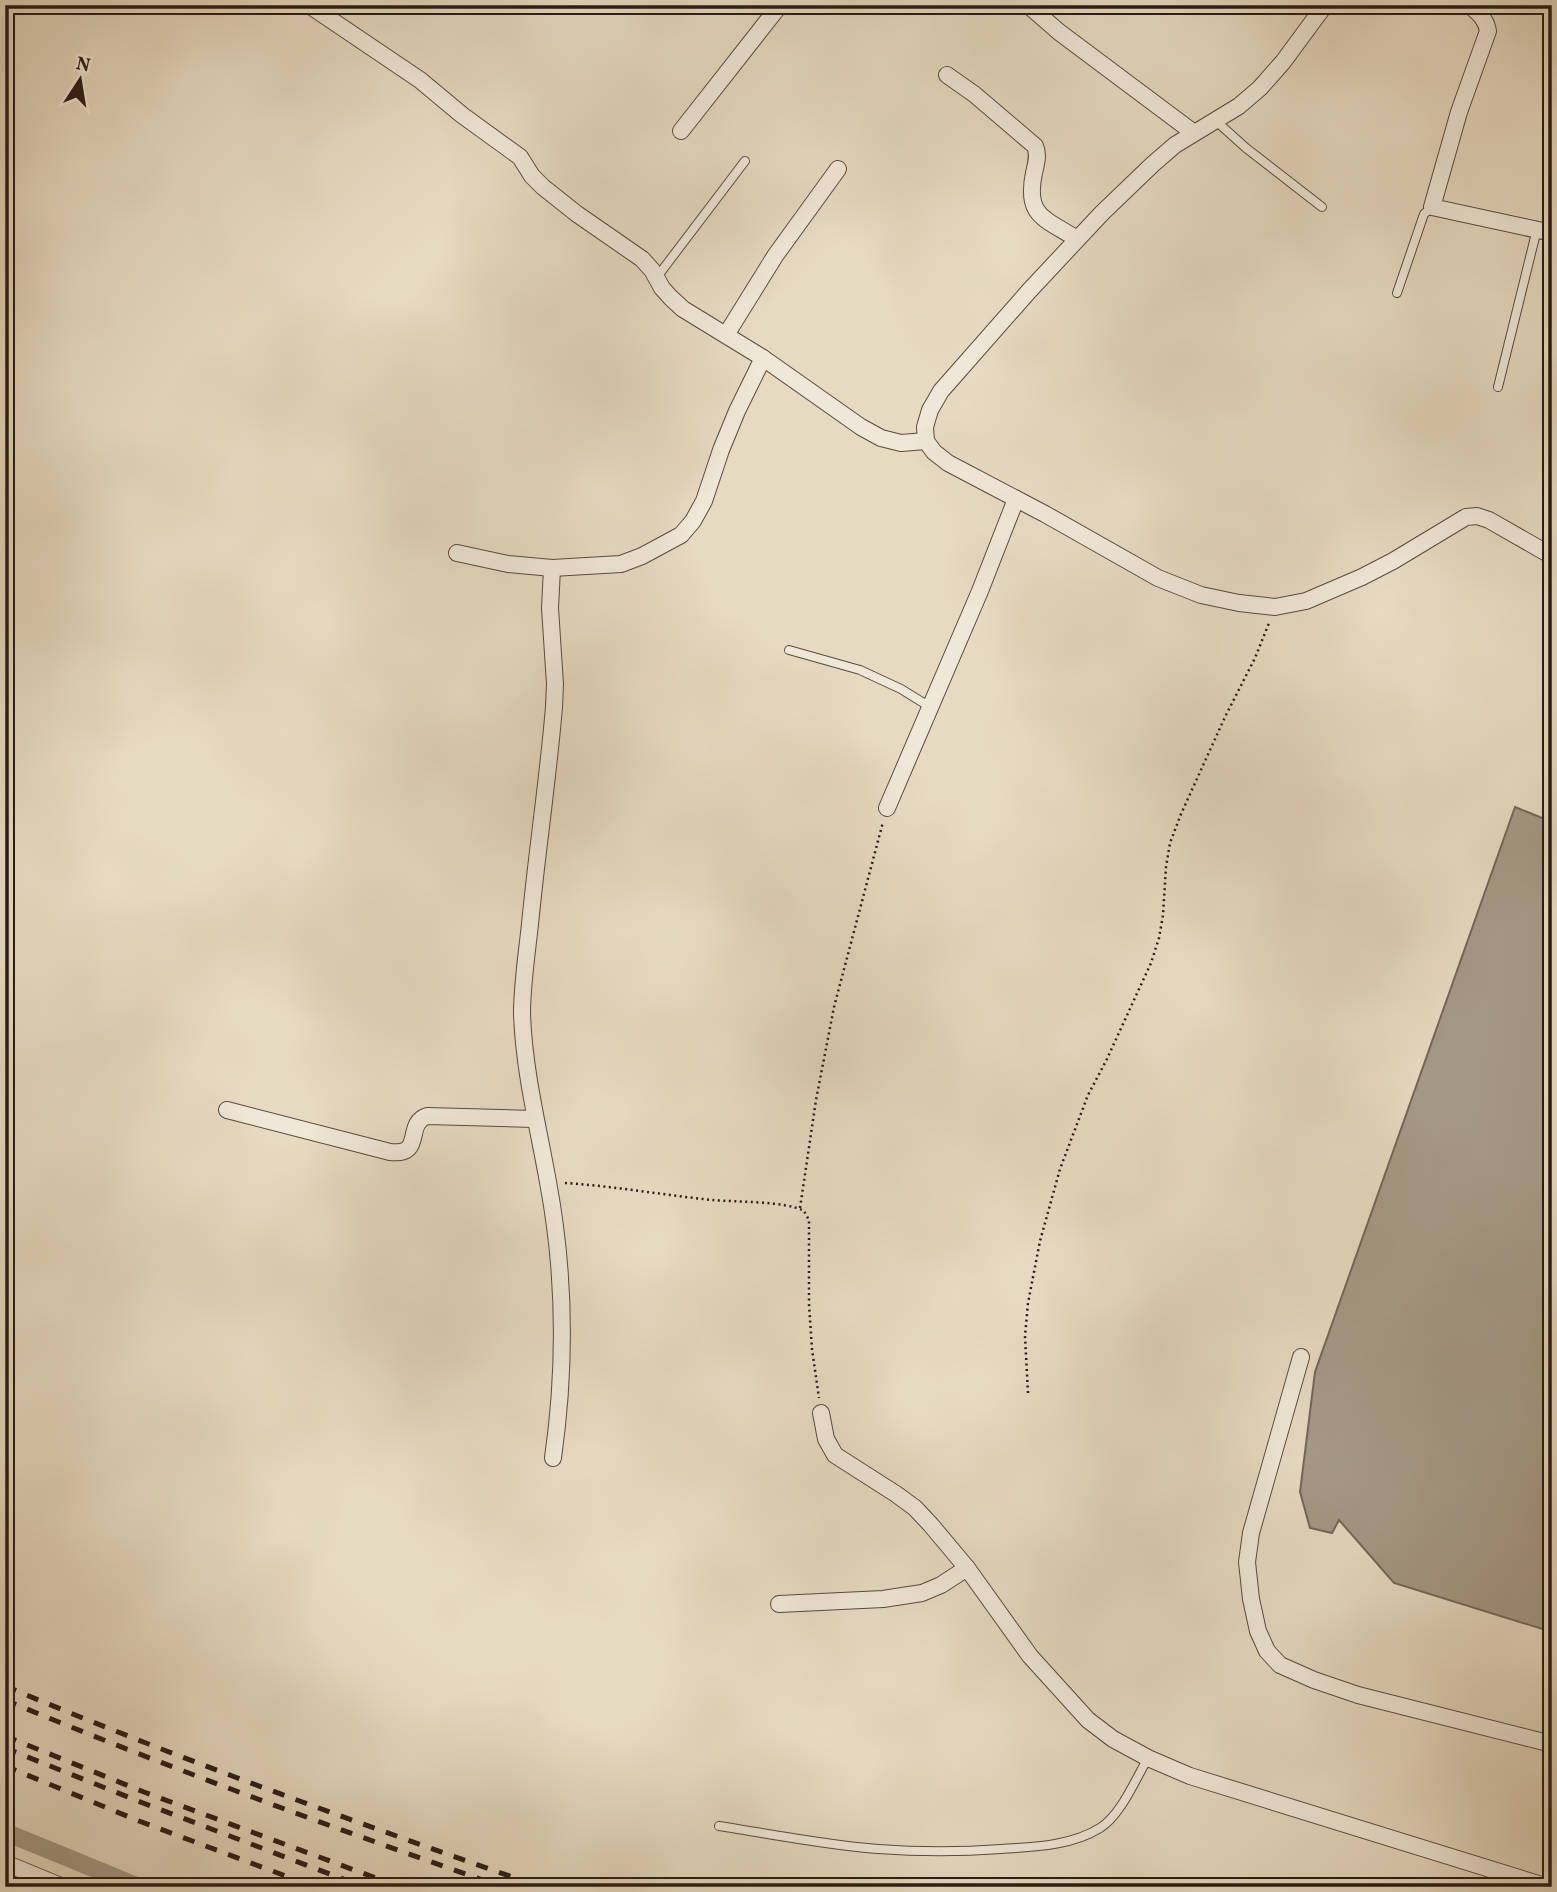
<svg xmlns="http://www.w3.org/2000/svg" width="1557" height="1892" viewBox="0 0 1557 1892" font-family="Vollkorn,serif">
<rect width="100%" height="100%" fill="#e6dac1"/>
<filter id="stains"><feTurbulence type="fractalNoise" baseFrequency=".00286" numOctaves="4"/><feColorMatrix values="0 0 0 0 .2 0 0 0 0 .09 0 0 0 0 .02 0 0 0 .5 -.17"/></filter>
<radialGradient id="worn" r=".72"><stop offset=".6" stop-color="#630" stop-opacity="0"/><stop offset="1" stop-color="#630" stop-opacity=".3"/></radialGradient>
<path fill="#a59986" stroke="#736758" stroke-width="2" d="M1515,807L1552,822V1632L1394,1583L1339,1520L1332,1533L1310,1528L1300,1492L1315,1372Z"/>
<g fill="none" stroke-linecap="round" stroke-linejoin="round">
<path stroke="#a59986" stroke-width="18" d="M5,1832L139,1887"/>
<defs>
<g id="service">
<path d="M1216,121L1246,148L1322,207"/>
<path d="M657,277L745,161"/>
<path d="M1397,293L1424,214L1432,207"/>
<path d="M1498,387L1537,229"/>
<path d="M789,650L860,670L901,689L930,707"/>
<path d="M719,1826C771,1834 825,1845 878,1849C919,1852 960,1852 1001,1849C1034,1847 1071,1846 1100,1828C1121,1815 1135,1780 1148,1758"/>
</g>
<g id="minor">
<path d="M309,5L420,80L462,115L520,157L532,176L543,187L577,214L642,259L652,270L662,288L671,298L683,309L763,358L861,427L881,438L901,443L926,441"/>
<path d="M1028,5L1059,32L1194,133"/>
<path d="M1325,5L1283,62L1260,88L1239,106L1175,145L1153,164L1102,213L1029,291L941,391L930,410L925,427L926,441L934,452L948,463L1045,514L1158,578L1201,595L1239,603L1275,607L1306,601L1362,577L1393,561L1466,517L1477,516L1489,520L1552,556"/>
<path d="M1469,5C1479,13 1486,19 1488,31L1459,112L1432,207L1552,233"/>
<path d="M947,75L974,94L1035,146C1039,155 1036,164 1034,173C1025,216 1044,218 1077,239"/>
<path d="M681,131L780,5"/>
<path d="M726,335L775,256L838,169"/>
<path d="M457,553L508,564L552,568L621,564L642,556L681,535L693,521L704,501L721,450L737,411L763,358"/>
<path d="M552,568L550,608L555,684L554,707C548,779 537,851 530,924C527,953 522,984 522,1014C524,1071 538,1126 548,1182C565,1273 566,1366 553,1458"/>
<path d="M887,808L980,591L1016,499"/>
<path d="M227,1110L390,1152C425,1156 404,1124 427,1116L535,1119"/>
<path d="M1301,1357L1251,1533L1247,1562L1251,1599L1258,1631L1267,1651L1280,1665L1314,1680L1358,1695L1552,1744"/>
<path d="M821,1413L826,1439L835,1455L896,1494L915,1508L931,1525L967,1568L1030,1656L1088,1720L1113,1739L1148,1758L1190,1776L1548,1887"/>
<path d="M779,1604L883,1599L922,1593L941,1585L967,1568"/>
<path d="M5,1863L63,1887"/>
</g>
</defs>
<use href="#service" stroke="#584b3f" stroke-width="10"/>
<use href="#minor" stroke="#584b3f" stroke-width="18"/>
<g stroke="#281b14" stroke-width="2.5" stroke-dasharray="2 3.5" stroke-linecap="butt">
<path d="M565,1183C614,1186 663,1195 712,1200C735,1202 786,1201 804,1211L809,1220V1304L812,1349L819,1398"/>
<path d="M800,1208L816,1100L834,1007L883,822"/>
<path d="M1028,1393L1025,1336L1028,1303L1040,1241L1060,1169L1088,1095L1106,1061L1151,963L1159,938L1163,915L1166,867L1170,843L1181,814L1225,717L1255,658L1269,623"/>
</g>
<use href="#service" stroke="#efe7d7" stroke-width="8"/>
<use href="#minor" stroke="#efe7d7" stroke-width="16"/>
<g stroke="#281b14" stroke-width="5" stroke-dasharray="12 12" stroke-linecap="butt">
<path d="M5,1686C181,1760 361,1824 541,1887"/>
<path d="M5,1700C169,1768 336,1829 503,1887"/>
<path d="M5,1736L144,1792L400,1887"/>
<path d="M5,1748L143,1803L364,1887"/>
<path d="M5,1766L139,1821L315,1887"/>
</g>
</g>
<rect width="1557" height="1892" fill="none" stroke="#e6dac1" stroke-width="28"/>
<rect x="7" y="7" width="1543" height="1878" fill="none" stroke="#281b14" stroke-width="3.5"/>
<rect x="14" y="14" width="1529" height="1864" fill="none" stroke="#281b14" stroke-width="2"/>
<g transform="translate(80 80) rotate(12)" stroke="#efe7d7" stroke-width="5" paint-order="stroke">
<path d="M0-5L12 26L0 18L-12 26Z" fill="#281b14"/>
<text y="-10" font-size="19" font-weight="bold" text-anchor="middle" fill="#281b14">N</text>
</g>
<rect width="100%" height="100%" filter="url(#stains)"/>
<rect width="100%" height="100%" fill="url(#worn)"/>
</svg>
